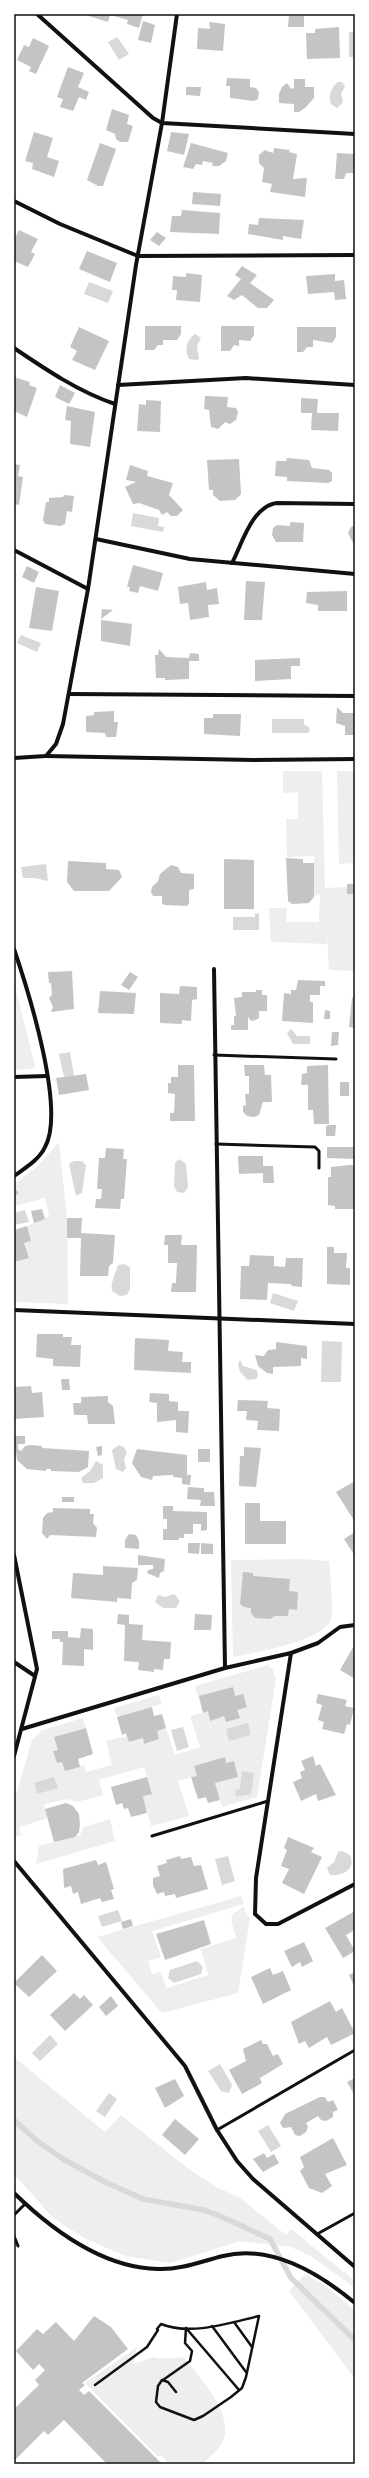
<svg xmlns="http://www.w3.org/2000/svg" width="369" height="2478" viewBox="0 0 369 2478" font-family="'Alegreya Sans',sans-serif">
<rect width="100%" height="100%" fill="#fff"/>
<g fill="#eee">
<path d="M283,771H322L325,888L347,887V894L355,888V971L329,970L327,933V944L271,942L269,908H287L286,922H319L320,895L314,896V856L287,857L286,819H298V792L283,793Z"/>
<path d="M337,771H355V863L339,864Z"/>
<path d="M14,983L35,1066L31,1069L14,1070Z"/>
<path d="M59,1142L67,1218L68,1304L14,1302V1262L29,1258L24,1243L31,1241L27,1226L49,1216L45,1198L14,1206V1197L19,1193L14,1184L37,1167Z"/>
<path d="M300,1559L329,1561C330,1573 334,1610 331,1619C323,1642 255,1652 233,1657L231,1560Z"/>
<path d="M268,1665L273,1670L276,1679L257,1797L222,1807L215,1783L238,1777L234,1761L226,1763L224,1758L194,1766L197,1776L178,1781L189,1816L151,1826L143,1796L152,1793L144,1767L99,1780L103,1795L77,1802L67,1799L44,1804L48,1818L19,1827L21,1835L14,1837V1802L32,1740L42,1730L83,1718L86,1728L54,1737L58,1750L53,1751L57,1763L62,1762L65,1771L84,1765L86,1772L112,1765L106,1741L127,1736L129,1742L143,1738L144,1744L159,1739L157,1731L166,1728L175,1755L200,1747L190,1716L203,1713L195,1686Z"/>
<path d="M159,1695L162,1704L117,1717L114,1708Z"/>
<path d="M110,1819L115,1841L36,1864L39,1846L80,1835L84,1827Z"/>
<path d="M241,1896L244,1904L152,1931L161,1957L148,1961L152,1974L160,1972L167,1988L208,1975L201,1949L236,1938L231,1920L233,1914L244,1906L246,1914L250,1918L238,1993L162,2013L97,1937Z"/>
<path d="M14,2057L105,2132L121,2115L186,2167L216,2187L239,2197L286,2235L291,2229L355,2281V2288L311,2256L291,2247L240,2241L171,2263L125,2256L84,2238L53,2218L14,2174Z"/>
<path d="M305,2274L326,2286L355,2311V2379L289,2291Z"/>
<path d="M137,2347L134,2364L153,2357C165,2361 172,2356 184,2358C199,2376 235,2415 223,2441C220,2449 209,2457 203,2464H169L162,2456H157L85,2383Z"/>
</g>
<g fill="#d9d9d9">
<rect x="349" y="32" width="6" height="25"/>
<path d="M117,37L129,54L119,60L108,42Z"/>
<path d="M338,82H342L345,86L341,94L343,102L337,108L331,104C328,96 331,87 338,82Z"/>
<path d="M89,282L113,291L108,303L84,294Z"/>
<path d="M195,334L201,338L197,346L199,359L196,360L189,359C184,350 186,340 195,334Z"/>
<path d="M133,513L159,518L158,526L164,527L163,532L131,526Z"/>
<path d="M21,635L41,643L37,652L17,643Z"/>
<path d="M272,719H304V725L308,726L310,730L308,733H272Z"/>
<path d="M46,864L48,881L35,878H23L21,867Z"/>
<path d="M255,913L259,914V930H233V917H255Z"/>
<path d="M291,1029L297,1036H310V1044H293L287,1033Z"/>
<path d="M70,1052L74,1076L64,1077L59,1054Z"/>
<path d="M179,1159L186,1164L188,1187L184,1193L177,1192L174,1186L175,1163Z"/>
<path d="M74,1161H82L86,1165L82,1193L76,1196L69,1164Z"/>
<path d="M25,1210L29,1222L14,1225V1213Z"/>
<path d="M124,1264L130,1267V1289L127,1295L120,1296L112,1291C110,1283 116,1273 118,1265Z"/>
<path d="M273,1293L298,1301L294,1311L270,1303Z"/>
<path d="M322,1341L342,1342L341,1382H321Z"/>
<path d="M240,1360L243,1366L257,1370L258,1376L256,1379L248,1380L240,1372L238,1364Z"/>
<path d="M119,1445L124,1447L127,1452L124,1460L126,1468L123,1472L116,1469L112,1450Z"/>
<path d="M96,1461L103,1465V1478L94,1483H83L81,1478L90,1471Z"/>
<path d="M174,1594L180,1601L176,1608H163L155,1602L158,1595L165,1597Z"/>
<path d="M248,1723L251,1735L229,1741L226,1729Z"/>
<path d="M183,1727L189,1747L177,1751L171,1730Z"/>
<path d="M242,1771L254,1773L251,1794L236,1797L235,1790L240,1789Z"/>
<path d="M54,1777L58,1788L37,1794L34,1783Z"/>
<path d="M342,1851L350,1855C356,1869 344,1876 330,1875L327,1868L334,1862L338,1852Z"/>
<path d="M228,1856L235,1881L222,1885L215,1859Z"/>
<path d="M118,1910L122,1921L102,1927L98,1916Z"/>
<path d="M197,1961L203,1967L201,1974L174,1983L168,1978L170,1970Z"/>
<path d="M50,2035L58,2044L40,2061L32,2053Z"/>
<path d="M220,2064L232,2085L229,2093L221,2091L208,2071Z"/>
<path d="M109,2093L117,2099L105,2117L96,2111Z"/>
<path d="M268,2125L281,2146L271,2152L258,2131Z"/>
</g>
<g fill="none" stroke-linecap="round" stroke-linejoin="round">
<path stroke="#d9d9d9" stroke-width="5.5" d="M14,2120L37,2141L63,2159L105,2182L143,2199L204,2210L220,2216L270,2239L291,2278L355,2340"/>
</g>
<g fill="#c4c4c4">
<path d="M89,14H143L139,28L127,24L128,20L110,15L108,22L89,16Z"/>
<path d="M289,16H304V27H288Z"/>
<path d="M143,21L155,25L151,43L138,40Z"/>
<path d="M209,22L225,24L223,51L197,49L198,28L210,29Z"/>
<path d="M339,27L340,58L307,59L306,33H315V29Z"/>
<path d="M33,38L49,46L36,74L29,71L31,67L17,60L24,45L29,47Z"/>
<path d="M68,67L84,73L78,87L89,92L86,100L79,97L73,111L60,107L63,99L57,97Z"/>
<path d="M227,78L250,79V87L256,88L259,92L258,99L254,101L230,98V86H226Z"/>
<path d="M294,79H305V87H314V98L305,108L299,112H294V104L279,103V94L282,87L287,83L291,89L294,88Z"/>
<path d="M186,87H201L200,96L186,95Z"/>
<path d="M112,109L129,115L127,124L133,126L128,142H120L116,139L115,134L106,130Z"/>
<path d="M34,132L53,138L47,157L59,161L54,177L32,169L33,163L25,161Z"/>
<path d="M171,132L189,134L184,155L167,151Z"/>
<path d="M100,143L116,149L103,186H98L87,180Z"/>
<path d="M191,143L228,153L226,161L219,166H212L213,163L203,161L202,165L196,164L193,169L183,167Z"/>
<path d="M274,148L290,150L289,152L297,154L293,179L307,178L305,197L270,192L272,184L262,182L264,168L259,163V155L265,150L273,153Z"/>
<path d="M337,153L355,154V173H346L344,179H335Z"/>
<path d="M193,192L221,194L220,206L192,204Z"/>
<path d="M182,210L220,213L219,234L170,232L172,216H181Z"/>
<path d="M259,218L304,220L301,239L283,236V240L248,234L249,224L258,225Z"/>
<path d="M19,230L38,239L31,252L35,254L28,267L14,261V240Z"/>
<path d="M157,232L166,238L159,246L150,240Z"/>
<path d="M87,251L117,263L110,282L79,269Z"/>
<path d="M242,266L257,275L250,283L274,300L267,308H258L242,295L234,300L227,296L241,279L235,275Z"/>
<path d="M186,273L202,275L200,302L176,300L177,290H172L173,276L186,277Z"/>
<path d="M335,274V281L344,280L346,299L335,300L334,292L308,294L306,276Z"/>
<path d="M145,326H181V334L177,340H163V345H158L154,350H145Z"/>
<path d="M221,326H254V335L250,341L239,340V346L234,345L230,351H221Z"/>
<path d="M79,327L109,341L95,370L72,360L77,351L70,347Z"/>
<path d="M297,327H336V337L332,343L313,340V347H307L303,352H297Z"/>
<path d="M14,377L30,382L29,385L37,388L27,417L14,411Z"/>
<path d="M60,385L75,393L69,404L55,397Z"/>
<path d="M205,396L228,397L227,407L236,408L238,412L236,420L230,424L225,422L218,429L211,427L209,410L204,409Z"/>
<path d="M301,398L318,399L317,413H339L338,431L311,430L312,413H301Z"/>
<path d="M146,400L161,401L160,432L137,431L139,404L146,405Z"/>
<path d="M67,406L95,412L90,447L70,444L71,421L65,420Z"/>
<path d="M287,458L309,460L312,468L329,470L332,473V481L328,483L287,481V477L275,476L276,461H286Z"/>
<path d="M239,459L241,494L235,500L220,501L213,495V490H209L207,460Z"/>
<path d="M14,464L20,465L18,476L23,477L19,505L14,504Z"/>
<path d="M130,465L148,471L147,476L173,483L169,495L183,510L177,516H171L167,512L162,515L159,510L139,503L133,504L125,487L136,482L126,480Z"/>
<path d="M64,495L74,496L72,512L67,511L65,524L60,526L45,524L43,520L46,502H49V498L63,497Z"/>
<path d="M290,522L304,523L303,542H276L272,535L273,528L277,525L290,526Z"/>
<path d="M355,525V543H353L348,533L351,527Z"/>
<path d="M133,565L163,573L158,591L140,586L138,593L129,591L130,587H127Z"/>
<path d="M27,566L39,572L34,583L22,577Z"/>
<path d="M246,581L265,582L262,620H244Z"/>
<path d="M206,582L207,590L217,588L219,604L208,605L209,617L190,620L188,603L180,604L178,587Z"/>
<path d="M36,587L59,591L52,631L29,628Z"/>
<path d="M347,591V611H318V605L306,603L307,592Z"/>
<path d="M102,609L113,610L101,619Z"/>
<path d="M101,620L132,624L130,646L101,641Z"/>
<path d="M159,649L166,657L189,658L190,653L199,654V661H189V679L165,680V678H156L155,655H158Z"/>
<path d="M300,658V666H291V679L255,681V660Z"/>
<path d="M337,707L343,713H355V735H345V726L336,723Z"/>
<path d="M114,711V722H118L116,737H106L105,733L86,732V716L94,715V712Z"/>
<path d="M213,714H241L240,736L204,734V718H213Z"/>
<path d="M286,858L303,859V863H314V897L309,903L292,904L288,901Z"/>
<path d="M224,859L254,860V909H224Z"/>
<path d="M68,861L106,863V869L119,870L122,877L109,891H74L67,882Z"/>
<path d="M171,865L178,867L181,873L194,874V889L189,890V903L187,906L164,905L162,903V896H153L151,892L152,887L158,881L160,874Z"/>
<rect x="347" y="884" width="8" height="10"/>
<path d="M72,971L74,1009L51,1012L53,1007L49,998L52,995L51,983H49L48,972Z"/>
<path d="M130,972L138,977L129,990L121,985Z"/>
<path d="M298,980L325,981V986H320V995H310V1002H313V1023L282,1021L284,993L291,994V990H296Z"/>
<path d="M180,986L197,987V999L192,1000L191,1021L182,1020V1024L160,1023V993L179,994Z"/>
<path d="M256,990H262V995H267V1011H259V1018L256,1020L251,1021L248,1017V1030H231V1025H234V1016H236L234,998L242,997V992H256Z"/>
<path d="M100,991L136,993L134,1014L98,1013Z"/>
<path d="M355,996V1028L349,1027L352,998Z"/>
<path d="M325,1010L330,1011V1019H324Z"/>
<path d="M332,1032H339L338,1045L331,1046Z"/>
<path d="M178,1065H194L195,1121H170V1113H174L175,1094L168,1093V1083H171V1077H178Z"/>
<path d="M244,1065H264L265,1075H271L272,1102H263L259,1115L254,1117L247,1116L243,1112V1106L246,1105L245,1094H249V1076H245Z"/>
<path d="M328,1065L329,1124H314L313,1110H308V1085H301L302,1074L307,1073V1066Z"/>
<path d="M86,1074L89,1090L59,1095L56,1078Z"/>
<rect x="340" y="1082" width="9" height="14"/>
<path d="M329,1125H336L335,1136H326V1126Z"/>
<path d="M327,1147H355V1159L327,1158Z"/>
<path d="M106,1148L124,1149L123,1159H127L124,1199H121L120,1209L95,1208L96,1199H101L102,1189H97L99,1158H105Z"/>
<path d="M238,1156H263V1166H273L274,1183H263V1173L239,1174Z"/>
<path d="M349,1165H354L355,1209H335V1206L328,1205V1177H331V1167Z"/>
<path d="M15,1188L19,1193L14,1197V1189Z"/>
<path d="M42,1209L45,1219L34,1223L31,1211Z"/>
<path d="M67,1218H82L81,1233L115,1235L113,1263L109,1266L108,1276H80L81,1238H67Z"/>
<path d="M27,1226L31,1241L24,1243L29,1258L14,1262V1230Z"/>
<path d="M165,1235H182L181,1245H197L196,1292H171L172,1283H176L177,1263H168V1245H164Z"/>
<path d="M327,1247H334V1253H347L346,1268H350V1285L327,1284Z"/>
<path d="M250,1255L274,1256V1266L285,1267L286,1258H303L302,1287L292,1286L291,1284L268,1283L267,1300L240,1299L241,1266H249Z"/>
<path d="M37,1334H63V1337H72L71,1345H81L80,1367L53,1366V1359L36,1357Z"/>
<path d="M135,1338L169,1340L168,1351L183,1352L182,1362H191V1373L134,1370Z"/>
<path d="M276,1342L307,1346V1359L301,1358V1366L273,1367V1374L267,1373L258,1366L255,1355L264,1356L268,1350L276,1349Z"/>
<path d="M61,1379H69L70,1390H62Z"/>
<path d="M31,1386L32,1393L42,1392L44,1417L14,1419V1387Z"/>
<path d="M150,1393L169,1394V1401L178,1402V1411H189L188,1433L176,1432V1420L157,1422V1403L149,1402Z"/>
<path d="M108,1396V1402L113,1406L115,1424H88L87,1415H74L73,1403H81V1397Z"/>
<path d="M238,1400L268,1401L267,1408L280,1409L279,1431L257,1430L258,1421L246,1420L247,1411H237Z"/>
<path d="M14,1436H25V1444H18V1449L21,1451L25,1446L31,1445L42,1446V1448L89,1451L88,1467L79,1472L51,1471V1469H46V1471L27,1469L17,1460Z"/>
<path d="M102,1446V1455L98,1456L96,1447Z"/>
<path d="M244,1447L261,1448L256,1487L239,1486L240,1456H244Z"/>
<path d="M137,1449L187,1455V1475H191L190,1485L182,1484V1478L173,1477V1475L153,1476L152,1480L141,1477L132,1463Z"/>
<rect x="198" y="1449" width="12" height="13"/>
<path d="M355,1481V1522L336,1492Z"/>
<path d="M188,1487L204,1488V1492H214L215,1506H200L201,1500L187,1499Z"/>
<rect x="62" y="1497" width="12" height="5"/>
<path d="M245,1503H260V1521H286V1544H245Z"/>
<path d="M163,1506H173V1511L207,1512V1530L201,1531V1524H193V1534H184V1538H179V1540H163V1529H167V1519H163Z"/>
<path d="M53,1508L90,1509V1514H94L93,1523L97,1528L96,1537L50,1535L47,1539L42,1533L43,1518L47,1513L53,1512Z"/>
<path d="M355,1532V1556L344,1539Z"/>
<path d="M129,1534L136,1535L139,1541V1549L125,1548V1540Z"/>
<path d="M188,1543H200L199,1554L188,1553Z"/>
<path d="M201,1543L213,1544V1554H201Z"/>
<path d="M138,1555L165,1559L164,1571L160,1573L159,1578L147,1573L148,1570L153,1569V1565H138Z"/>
<path d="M103,1566L138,1568L137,1580L132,1583L131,1599L117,1598V1602L71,1598L73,1573L103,1575Z"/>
<path d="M243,1572L253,1573V1576L290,1579L289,1591L298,1592L297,1610L289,1609L288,1616H275L270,1619L255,1618L251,1613V1608L244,1607L240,1604Z"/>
<path d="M118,1614L129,1615V1624L143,1625L142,1640L171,1642L170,1659H164L163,1670L154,1669V1672L138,1670L139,1662L124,1661L125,1625L117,1624Z"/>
<path d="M195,1614L212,1615L211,1630H194Z"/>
<path d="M81,1628L93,1629V1650L84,1649V1666L62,1665L63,1642H60V1639H52V1631H68V1637L80,1638Z"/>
<path d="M353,1647L355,1649V1679L340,1670Z"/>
<path d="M233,1687L235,1696L243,1694L247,1707L237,1710L240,1718L226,1722L224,1716L210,1721L208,1711L203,1713L199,1696Z"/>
<path d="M318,1694L347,1700L345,1706L354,1708L350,1725L347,1724L344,1734L322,1729L324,1722L318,1720L322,1705L316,1703Z"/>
<path d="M152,1707L154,1716L162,1714L166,1728L157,1731L159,1739L144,1744L143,1738L129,1742L126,1733L122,1735L117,1717Z"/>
<path d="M86,1728L93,1754L78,1759L80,1767L65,1771L62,1762L57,1763L53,1751L58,1750L54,1737Z"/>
<path d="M313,1756L316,1766L320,1764L336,1795L318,1801L316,1794L301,1801L293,1782L302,1778L300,1772L305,1770L301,1761Z"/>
<path d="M225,1757L226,1763L234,1761L238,1777L215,1783L220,1800L208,1803L206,1797L198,1799L191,1777L197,1776L194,1766Z"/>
<path d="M147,1777L152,1794L143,1796L147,1813L131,1817L128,1808L124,1809L122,1803L116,1805L111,1787Z"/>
<path d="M66,1803L73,1806L79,1814L80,1824L79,1832L75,1837L54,1842L45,1809Z"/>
<path d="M288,1837L314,1848L311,1852L322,1857L304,1894L282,1883L289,1869L281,1866L287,1850L284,1848Z"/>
<path d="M180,1856L181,1859L191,1857L194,1866L201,1865L208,1889L176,1898L175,1894L165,1896L164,1892L157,1894L153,1885V1878L160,1876L157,1866L167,1863L166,1860Z"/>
<path d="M96,1860L98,1865L106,1862L114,1889L111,1890L114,1899L102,1902L100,1898L81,1904L78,1892L73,1894L71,1886L64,1888L63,1869Z"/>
<path d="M355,1911V1930L346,1935L355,1951L343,1958L325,1928Z"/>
<path d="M131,1919L133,1926L123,1929L121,1922Z"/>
<path d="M204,1920L211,1944L165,1960L156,1934Z"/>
<path d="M304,1942L313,1961L302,1967L300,1962L292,1967L284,1951Z"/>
<path d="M42,1955L57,1971L29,1997L14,1983Z"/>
<path d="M270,1968L273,1975L283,1971L291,1990L263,2004L251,1977Z"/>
<path d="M355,1972V1983L353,1984L349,1975Z"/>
<path d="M74,1993L80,1999L84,1995L93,2005L65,2031L50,2015Z"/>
<path d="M111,1996L118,2006L106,2016L99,2007Z"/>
<path d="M330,2001L336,2012L342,2008L355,2033L331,2045L327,2037L309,2048L305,2041L299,2044L291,2022Z"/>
<path d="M261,2040L263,2044H267L273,2056L278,2054L283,2064L260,2078L258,2074L262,2083L242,2094L229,2070L246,2061L243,2049Z"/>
<path d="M355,2078V2096L347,2082Z"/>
<path d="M175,2079L184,2096L165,2108L155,2088Z"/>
<path d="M320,2097H325L328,2102L333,2100L338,2110L333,2112V2117L326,2121L321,2120L318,2116L306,2123L308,2127L306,2132L300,2136L295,2135L291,2127L283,2128L280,2123L285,2114Z"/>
<path d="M175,2119L199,2139L185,2155L162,2135Z"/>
<path d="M333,2138L347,2165L325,2174L332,2186L322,2193L309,2188L300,2171L304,2167L300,2157Z"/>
<path d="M264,2153L267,2158L274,2154L279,2163L263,2172L253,2159Z"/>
<path d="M94,2316L111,2327L128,2349L82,2383L85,2385L79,2390L84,2395L89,2391L162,2464H107L64,2420L48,2435L44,2431L14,2461V2409L39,2385L35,2380L45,2370L39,2364L33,2370L16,2351L37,2329L43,2334L56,2322L74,2341Z"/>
</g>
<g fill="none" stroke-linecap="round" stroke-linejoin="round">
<g stroke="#111" stroke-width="2.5">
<path d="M234,2322L252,2347"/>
<path d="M212,2326L246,2372"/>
<path d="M186,2328L239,2390"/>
<path d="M157,2329L161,2324C191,2336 229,2323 259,2316L246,2377L242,2388L231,2397L203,2416L194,2420L160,2407L156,2402L158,2386L162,2380L168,2382L176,2392"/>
<path d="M163,2380L190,2361L192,2351L185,2343L186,2328"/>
<path d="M95,2385L147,2347L158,2330"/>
</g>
<g stroke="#111" stroke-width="3">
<path d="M214,1055L336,1059"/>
<path d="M216,1144L315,1147L319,1151V1168"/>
<path d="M152,1836L268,1801"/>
<path d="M217,2130L355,2050"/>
<path d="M14,2215L25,2204"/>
<path d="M319,2233L355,2213"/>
<path d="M14,2236L18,2246"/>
</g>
<g stroke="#111" stroke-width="4">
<path d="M37,14L153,118L162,123L355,134"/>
<path d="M14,201L60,224L138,256L355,255"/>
<path d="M14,348C45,369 79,392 115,404"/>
<path d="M118,385L246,378L355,385"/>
<path d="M96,539L190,559L355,574"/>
<path d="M14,550L88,589"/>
<path d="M232,563C242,544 252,506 277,503L355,504"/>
<path d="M69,694L355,696"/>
<path d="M46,756L253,760L355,759"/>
<path d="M14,758L46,756L56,744L63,724L88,589L136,265L162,123L177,14"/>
<path d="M14,949C28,990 66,1110 45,1147C39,1160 25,1168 14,1176"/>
<path d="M214,969L225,1668"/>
<path d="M14,1077L47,1076"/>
<path d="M14,1310L355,1324"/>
<path d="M14,1555L37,1669L14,1756"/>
<path d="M291,1653L318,1643L340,1627L355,1625"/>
<path d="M14,1662L35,1676"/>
<path d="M22,1729L225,1668L291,1653L256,1878L255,1914L266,1924H278L355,1884"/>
<path d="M14,1861L185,2066L217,2130L237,2161L253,2179L355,2267"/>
<path d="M14,2193C52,2230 103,2268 158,2269C181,2270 202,2261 223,2256C271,2244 320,2274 355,2303"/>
</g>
</g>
<rect width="369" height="2478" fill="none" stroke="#ffffff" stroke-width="30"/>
<rect x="15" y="15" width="339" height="2448" fill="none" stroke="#111" stroke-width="1.5"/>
</svg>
